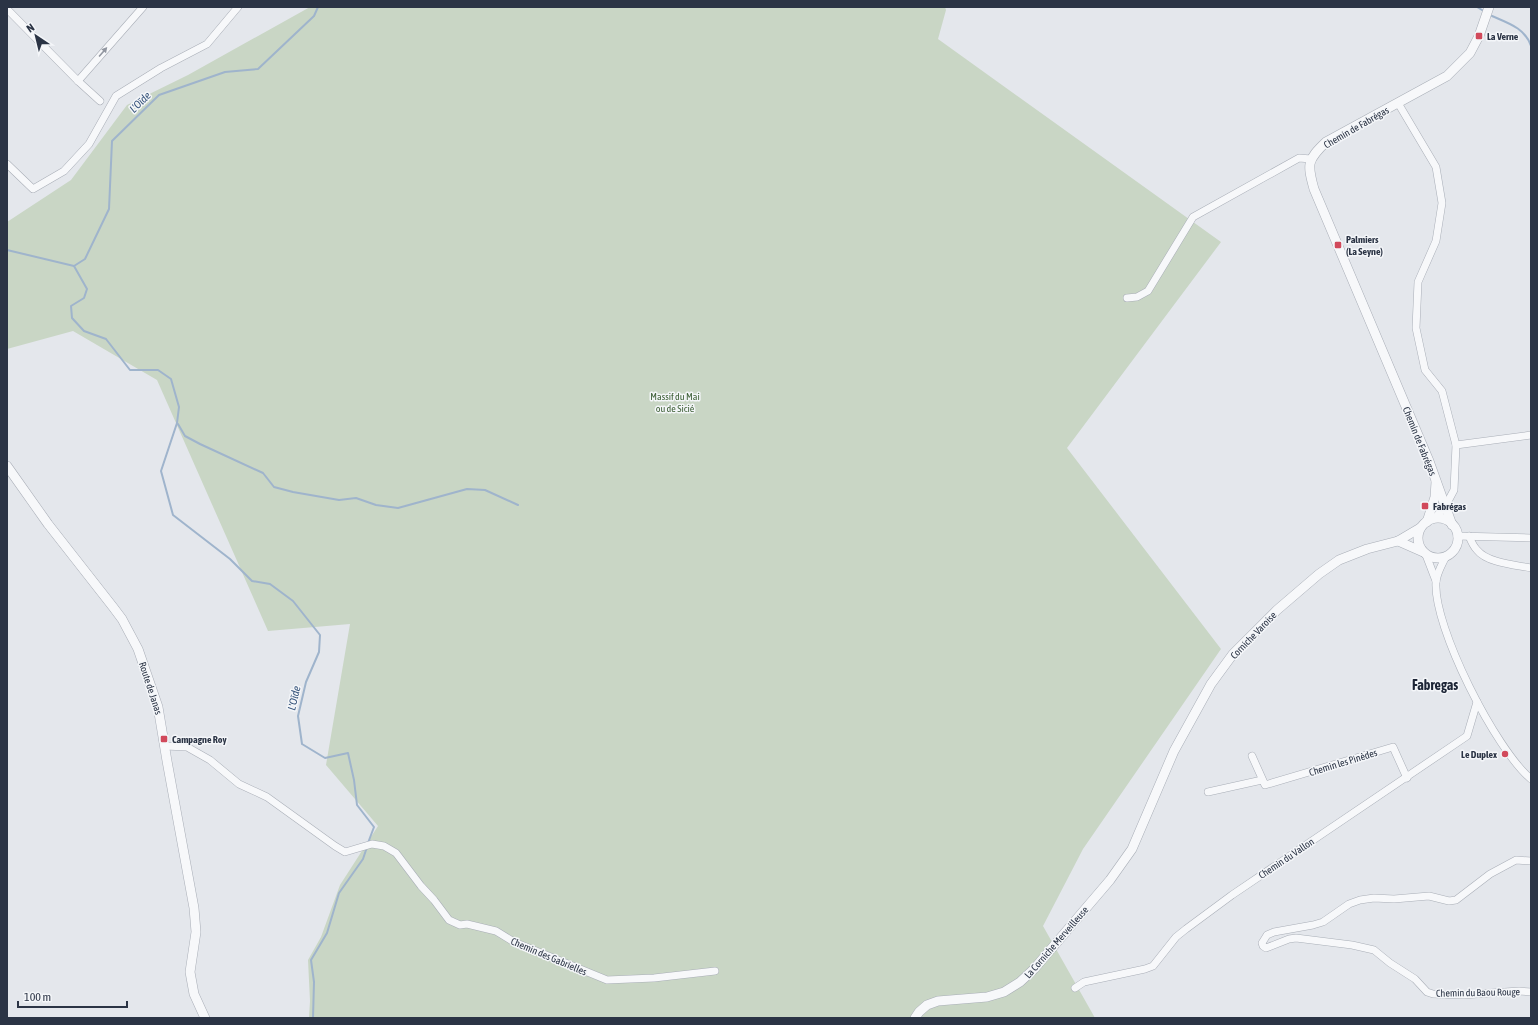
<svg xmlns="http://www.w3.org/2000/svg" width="1538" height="1025" viewBox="0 0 1538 1025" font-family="'Asap Condensed',sans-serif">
<rect width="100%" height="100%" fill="#e4e7ec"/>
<path fill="#c9d6c5" d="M310,7H945L946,10L938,39L1221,242L1067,448L1221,649L1083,849L1043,926L1095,1018H309L310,1001L308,960L321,937L340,885L378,826L326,765L350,624L268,631L157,380L73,331L7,349V222L71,180L127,105L188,75Z"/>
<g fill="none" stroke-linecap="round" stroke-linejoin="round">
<g stroke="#9fb4cc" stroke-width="2">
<path d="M1477,7L1482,10"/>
<path d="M1492,16C1508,23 1525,28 1531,46"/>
<path d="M7,250L74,266L85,259L109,209L112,141L159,95L225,72L258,69L314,16L318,7"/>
<path d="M74,266L87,289L84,298L71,306L72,318L84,331L106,339L130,370H158L171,379L179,407L177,423L161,471L173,515L230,559L252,581L270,584L293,601L320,635L319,652L306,682L298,716L302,744L325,758L348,753L354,780L357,805L374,827L368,843"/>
<path d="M178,424L185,436L200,444L263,473L274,487L293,492L339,500L356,498L376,505L398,508L467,489L485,490L518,505"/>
<path d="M313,1018L314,982L311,960L327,933L339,893L363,859L367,847"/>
</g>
<defs>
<g id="minor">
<path d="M7,9L78,81L100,101"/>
<path d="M78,81L143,7"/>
<path d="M1398,103L1436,167L1442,203L1436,241L1418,282L1416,328L1425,370L1442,391L1456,445L1454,490L1446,505L1434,519"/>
<path d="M7,164L33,189L64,171L89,144L116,96L161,68L207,44L238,7"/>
<path d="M1127,298L1137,297L1148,291L1193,217L1299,158L1311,159"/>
<path d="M1456,445L1531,435"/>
<path d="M1457,536L1531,538"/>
<path d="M1469,536C1471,541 1473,546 1477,550C1487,563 1516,565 1531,568"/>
<path d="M1426,555L1436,581"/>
<path d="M1446,556C1442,565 1437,572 1436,582C1433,627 1496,750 1531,779"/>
<path d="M165,746L187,747L210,760L239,784L267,797L335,846L345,852L372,844L384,846L396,853L421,886L434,900L449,920L460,925L467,924L496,931L514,942L607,980L654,978L715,971"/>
<path d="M1252,756L1265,785L1393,747L1407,778"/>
<path d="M1208,792L1262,780"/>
<path d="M1531,861L1516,860L1490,874L1456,900L1449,901L1429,896L1394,899L1374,898L1360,900L1349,904L1323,922L1313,925L1274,932L1267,935L1262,943L1263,946L1266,948L1289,939L1296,938L1352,945L1374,950L1390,963L1415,979L1427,992L1433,994L1463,995L1519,991L1531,992"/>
<path d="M1075,988L1084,982L1145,969L1153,966L1176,937L1186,929L1232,895L1467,736L1477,702"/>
</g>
<g id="tertiary">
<path d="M7,466L48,524L113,607L122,619L138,649L158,707L167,761L194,908L196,932L190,972L194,994L205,1018"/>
<circle cx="1438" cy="538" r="20"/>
<path d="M1427,522L1435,497L1436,482"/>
<path d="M1452,525L1429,461L1314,189C1307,164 1307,160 1326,142L1447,76L1470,53L1479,36L1489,7"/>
<path d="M1398,541L1423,552"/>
<path d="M915,1018L919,1012L927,1005L938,1001L987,997L1004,992L1020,982L1034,969L1110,880L1132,849L1174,751L1211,684L1233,654L1277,610L1319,574L1339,560L1367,549L1398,541L1420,528"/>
</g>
</defs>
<use href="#minor" stroke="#a9aeb7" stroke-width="8"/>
<use href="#tertiary" stroke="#a9aeb7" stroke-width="10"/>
<use href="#minor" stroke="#f7f8fa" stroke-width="7"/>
<use href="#tertiary" stroke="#f7f8fa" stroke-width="9"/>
</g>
<defs><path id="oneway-solid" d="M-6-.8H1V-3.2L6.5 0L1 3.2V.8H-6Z"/></defs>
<use fill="#9196a0" href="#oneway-solid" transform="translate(103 52) rotate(-49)"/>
<g fill="#d1495b" stroke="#f4f6f9" stroke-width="1.5">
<rect x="1475" y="32" width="8" height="8" rx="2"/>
<rect x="1334" y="241" width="8" height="8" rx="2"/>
<rect x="1421" y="502" width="8" height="8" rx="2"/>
<rect x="160" y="735" width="8" height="8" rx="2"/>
<circle cx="1505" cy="754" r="4"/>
</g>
<g text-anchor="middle" stroke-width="3" stroke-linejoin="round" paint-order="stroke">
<g font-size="10" font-weight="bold" fill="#2b3445" stroke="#f4f6f9" text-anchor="start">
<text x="1487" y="40">La Verne</text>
<text x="1346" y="243">Palmiers<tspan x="1346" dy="12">(La Seyne)</tspan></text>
<text x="1433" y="510">Fabrégas</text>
<text x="172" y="743">Campagne Roy</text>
<text x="1497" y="758" text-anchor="end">Le Duplex</text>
</g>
<g font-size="10" fill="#2b3445" stroke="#f4f6f9">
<text transform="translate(1356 127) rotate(-30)" y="4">Chemin de Fabrégas</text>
<text transform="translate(1420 441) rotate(68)" y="4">Chemin de Fabrégas</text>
<text transform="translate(1253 635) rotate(-46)" y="4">Corniche Varoise</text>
<text transform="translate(151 688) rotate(72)" y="4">Route de Janas</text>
<text transform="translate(1343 762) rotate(-17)" y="4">Chemin les Pinèdes</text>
<text transform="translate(1286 858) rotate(-34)" y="4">Chemin du Vallon</text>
<text transform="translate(1056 942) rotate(-49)" y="4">La Corniche Merveilleuse</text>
<text transform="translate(549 956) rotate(23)" y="4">Chemin des Gabrielles</text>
<text transform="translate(1478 992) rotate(-1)" y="4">Chemin du Baou Rouge</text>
</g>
<g font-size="10" fill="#3f6138" stroke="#f4f6f9">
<text x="675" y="400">Massif du Mai<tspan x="675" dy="12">ou de Sicié</tspan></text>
</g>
<g font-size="11" font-style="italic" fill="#34527a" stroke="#f4f6f9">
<text transform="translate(140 102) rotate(-44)" y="4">L'Oïde</text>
<text transform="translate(294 698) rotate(-77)" y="4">L'Oïde</text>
</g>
<g font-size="14" font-weight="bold" fill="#1d2536" stroke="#f4f6f9">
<text x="1435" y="690">Fabregas</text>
</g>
</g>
<rect width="1538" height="1025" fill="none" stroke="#2b3445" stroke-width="16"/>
<g transform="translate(36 36) rotate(325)" stroke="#f4f6f9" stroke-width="3" paint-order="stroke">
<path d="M0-3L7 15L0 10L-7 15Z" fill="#2b3445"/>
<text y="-6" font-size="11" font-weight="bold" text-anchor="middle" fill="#2b3445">N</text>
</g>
<path d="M18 1001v6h109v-6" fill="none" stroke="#2b3445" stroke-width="2"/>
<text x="24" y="1001" font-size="12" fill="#2b3445" stroke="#f4f6f9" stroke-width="3" paint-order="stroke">100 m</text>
</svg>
